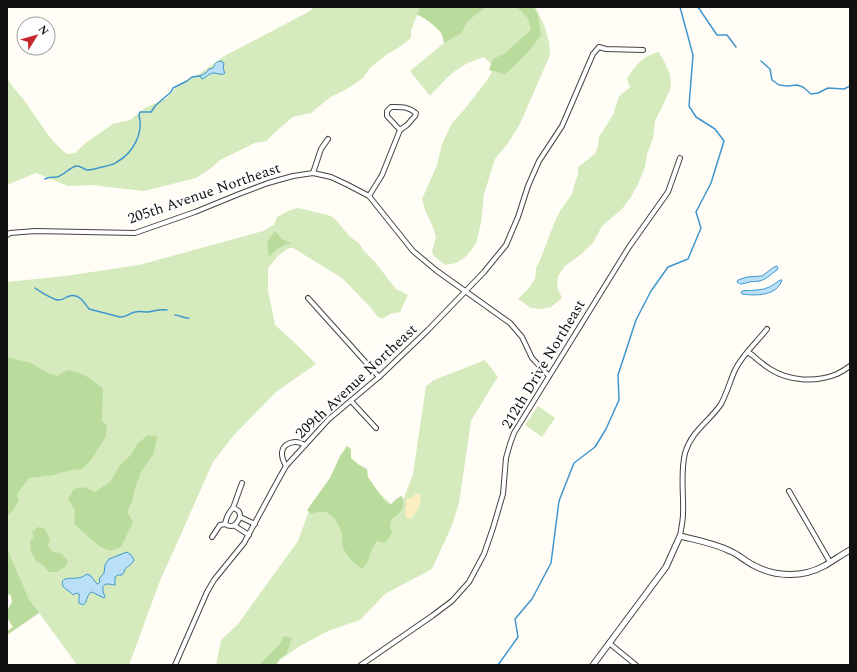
<svg xmlns="http://www.w3.org/2000/svg" width="857" height="672" viewBox="0 0 857 672" font-family="Spectral,serif">
<rect width="100%" height="100%" fill="#fffdf5"/>
<g fill="#d5ebbd">
<path d="M315,7H420L411,31V38L401,46L386,55L370,68L363,78L347,89L329,98L311,113L293,117L273,134L267,141L255,143L220,160L210,169L196,178L144,191L91,185L68,186L36,173L7,185V77C11,87 20,94 26,103C39,121 49,140 67,154L75,153L87,142L113,124L130,120L145,108L167,98L178,85L199,74L226,55L257,39L308,12Z"/>
<path d="M487,7H534L536,8L544,25L549,42L550,55L520,124L508,143L495,159L484,194L481,223L476,243L470,252L464,258L456,263L445,265L434,256L432,251L436,237L432,225L425,210L422,199L437,165L442,144L452,123L463,111L485,83L491,74L492,65L484,57C476,60 466,63 458,69C447,76 439,87 430,96L410,71L444,43L462,33L467,22L482,10Z"/>
<path d="M659,52L665,63L670,74L671,88L655,121L653,139L647,154L645,167L638,184L631,197L622,209L602,226L593,243L580,255L565,266L558,276L557,287L562,298L551,307L542,309L531,308L518,299L528,289L535,279L536,268L541,258L555,221L560,211L572,194L575,182L578,175V167L595,154L598,146L599,137L613,115L619,96L626,91L630,87L627,79C634,66 644,55 659,52Z"/>
<path d="M298,208L311,211L331,216L336,220L350,237L359,243L364,251L375,262L396,289L408,295L400,312L390,314L382,319L377,316L371,308L342,278L293,248H289L279,255L268,268V290L275,325L294,342L316,364L276,392L234,435L213,462L174,550L161,578L129,665H77L29,599L7,548V282L65,276L139,265L263,231L274,225L277,217L290,210Z"/>
<path d="M485,360L498,377L492,386L471,421L459,503L453,523L432,569L385,594L360,620L328,631L300,646L281,659L276,665H216L221,640L238,624L298,541L309,511L368,483L399,511L413,474L426,386L434,380Z"/>
<path d="M538,406L555,418L542,437L525,425Z"/>
</g>
<g fill="#b9dc9c">
<path d="M420,7H487L482,10L467,22L462,33L444,43C443,40 443,36 441,33C438,28 423,16 417,15Z"/>
<path d="M517,7H533L538,15L541,35C531,50 519,62 505,74L489,70L493,59L505,53L531,30L528,18Z"/>
<path d="M275,231L282,239L292,244C283,243 275,251 269,257L267,241Z"/>
<path d="M7,357L31,363L48,373L57,376L68,370C83,373 91,378 103,389L102,421L107,426L106,436L98,449L90,461L82,469L71,470L53,475L29,478L17,494L19,500L12,512L7,516Z"/>
<path d="M148,435L157,436L154,453L141,472L135,488L132,502L127,512L133,522L121,547L110,551L99,546L74,524L75,510L68,499L74,489L84,487L95,492L110,482L120,465L131,455L137,444Z"/>
<path d="M347,446L351,449V458L358,464L367,469L368,477L384,500L390,505C394,502 397,497 402,496C407,508 399,513 391,520L390,527L392,533L385,543L377,541L373,547L367,563L362,569C354,564 344,553 342,544C341,541 343,538 342,535C342,532 340,528 339,526C332,512 325,509 311,514L307,510L330,478L340,456Z"/>
<path d="M38,527L45,529L50,539L48,546L53,552L61,553L68,561L66,566L57,572H49L43,565L36,561L31,551L30,541L34,538L32,532Z"/>
<path d="M7,548L29,599L39,613L7,635V631L13,627C5,615 5,614 12,602L11,596L7,593Z"/>
<path d="M284,636L292,638L286,655L281,657L275,665H259L279,645Z"/>
</g>
<path fill="#fbeec1" d="M418,493L420,494L421,497L419,508L412,518L409,519L406,518C405,514 406,504 407,499L413,497L415,494Z"/>
<g fill="#b9e0f7" stroke="#3f96cf">
<path d="M221,61L224,63L223,69L225,73L224,74C220,75 217,73 214,73C209,73 206,78 202,79L200,76L207,72L209,69L213,68C216,64 214,62 221,61Z"/>
<path d="M777,266L778,268L777,270C771,274 766,280 759,281C754,282 750,281 746,283C741,284 741,285 737,282L738,280L747,277L762,276L774,267Z"/>
<path d="M780,280H782C777,296 756,296 742,294L741,293L742,291C746,290 751,291 755,290C766,290 772,286 780,280Z"/>
<path d="M127,552L131,555L134,560C132,566 125,566 124,572L122,575H118L115,577V585C113,585 111,584 108,584C101,584 102,591 105,596L104,598L92,592C86,594 88,602 83,605L79,603C78,600 80,597 79,594L76,593L73,595C71,592 63,588 63,586C59,576 73,579 77,578C81,578 84,576 87,574L91,576L97,584H98L100,582L99,579L104,573L105,565L109,559Z"/>
</g>
<g fill="none" stroke-linecap="round" stroke-linejoin="round">
<g stroke="#3f96cf" stroke-width="1.5">
<path d="M698,7L717,35H727L736,47"/>
<path d="M761,61L770,69L772,80L779,85L787,86L797,85L803,87L811,94L818,93L828,88L844,89L850,86"/>
<path d="M45,179C50,176 53,178 57,177C64,175 69,168 76,166C80,165 83,169 87,170C92,170 98,168 102,167C107,166 113,165 117,162C133,153 144,133 139,115L140,112H151L156,105L171,92L173,88L187,81L192,77L200,76"/>
<path d="M35,288C39,291 54,300 58,300C61,300 64,299 67,297C78,292 83,301 89,309L120,317C128,317 129,313 135,312C139,311 143,312 148,312C156,311 158,309 167,310"/>
<path d="M175,315C179,315 185,319 189,318"/>
<path d="M498,665L518,637L515,619L532,599L551,563L559,501L574,463L595,447L606,429L619,400L618,375L636,320L651,291L668,267L688,259L701,228L696,212L711,183L724,141L715,129L696,117L689,106L693,55L680,7"/>
</g>
<defs>
<g id="minor">
<path d="M313,173L321,149L328,139"/>
<path d="M369,196L382,175L400,130L407,125L415,116L416,113C407,106 401,107 391,107L387,111V116L400,130"/>
<path d="M7,235L10,233L35,231L135,233L195,212L239,194L268,183L293,176L313,173L331,177L348,185L369,196L413,251L437,271L510,323L522,337L532,358L549,376"/>
<path d="M308,298L379,377"/>
<path d="M748,352C755,357 762,364 770,369C789,381 815,383 837,374C841,372 846,369 850,366"/>
<path d="M351,401L376,428"/>
<path d="M286,466C282,459 279,451 286,445C289,443 292,442 296,442C299,442 303,444 305,445"/>
<path d="M789,491L830,562"/>
<path d="M233,508C239,510 240,512 240,517C237,524 233,529 225,524C226,519 229,512 233,508Z"/>
<path d="M233,508L242,483"/>
<path d="M240,517L255,524"/>
<path d="M235,526L249,535"/>
<path d="M680,536C681,529 683,521 683,514C684,494 680,474 685,453C692,430 709,422 721,404C727,393 730,381 735,370C742,355 757,342 767,329"/>
<path d="M212,537L220,525L225,524"/>
<path d="M609,643L636,665"/>
<path d="M175,665L207,592L214,580L244,543L277,482L286,466L329,419L379,377L428,330L484,272L506,245L518,217L528,186L539,161L562,126L593,54L599,47L606,49L643,50"/>
<path d="M361,665L432,616L452,601L469,582L484,554L493,528L503,494L506,458L510,444L514,433L629,247L668,192L680,158"/>
</g>
<path id="tertiary" d="M593,665L666,567L680,536C696,540 714,543 730,551C738,554 745,561 753,565C775,577 802,578 824,566C833,561 841,555 850,550"/>
</defs>
<use href="#minor" stroke="#444" stroke-width="6"/>
<use href="#tertiary" stroke="#444" stroke-width="7"/>
<use href="#minor" stroke="#fff" stroke-width="4"/>
<use href="#tertiary" stroke="#fff" stroke-width="5"/>
</g>
<g text-anchor="middle" stroke-width="4" stroke-linejoin="round" paint-order="stroke">
<g font-size="15" fill="#111" stroke="#fff">
<text transform="translate(204 193) rotate(-19)" y="5">205th Avenue Northeast</text>
<text transform="translate(543 364) rotate(-59)" y="5">212th Drive Northeast</text>
<text transform="translate(356 381) rotate(-43)" y="5">209th Avenue Northeast</text>
</g>
</g>
<rect width="857" height="672" fill="none" stroke="#111111" stroke-width="16"/>
<g transform="translate(36 36) rotate(53)"><circle r="19" fill="#ffffff" stroke="#a0a0a0"/>
<path d="M0-3L7 15L0 10L-7 15Z" fill="#c4262e"/>
<text y="-6" font-size="11" font-weight="bold" text-anchor="middle" fill="#111111">N</text>
</g>
</svg>
